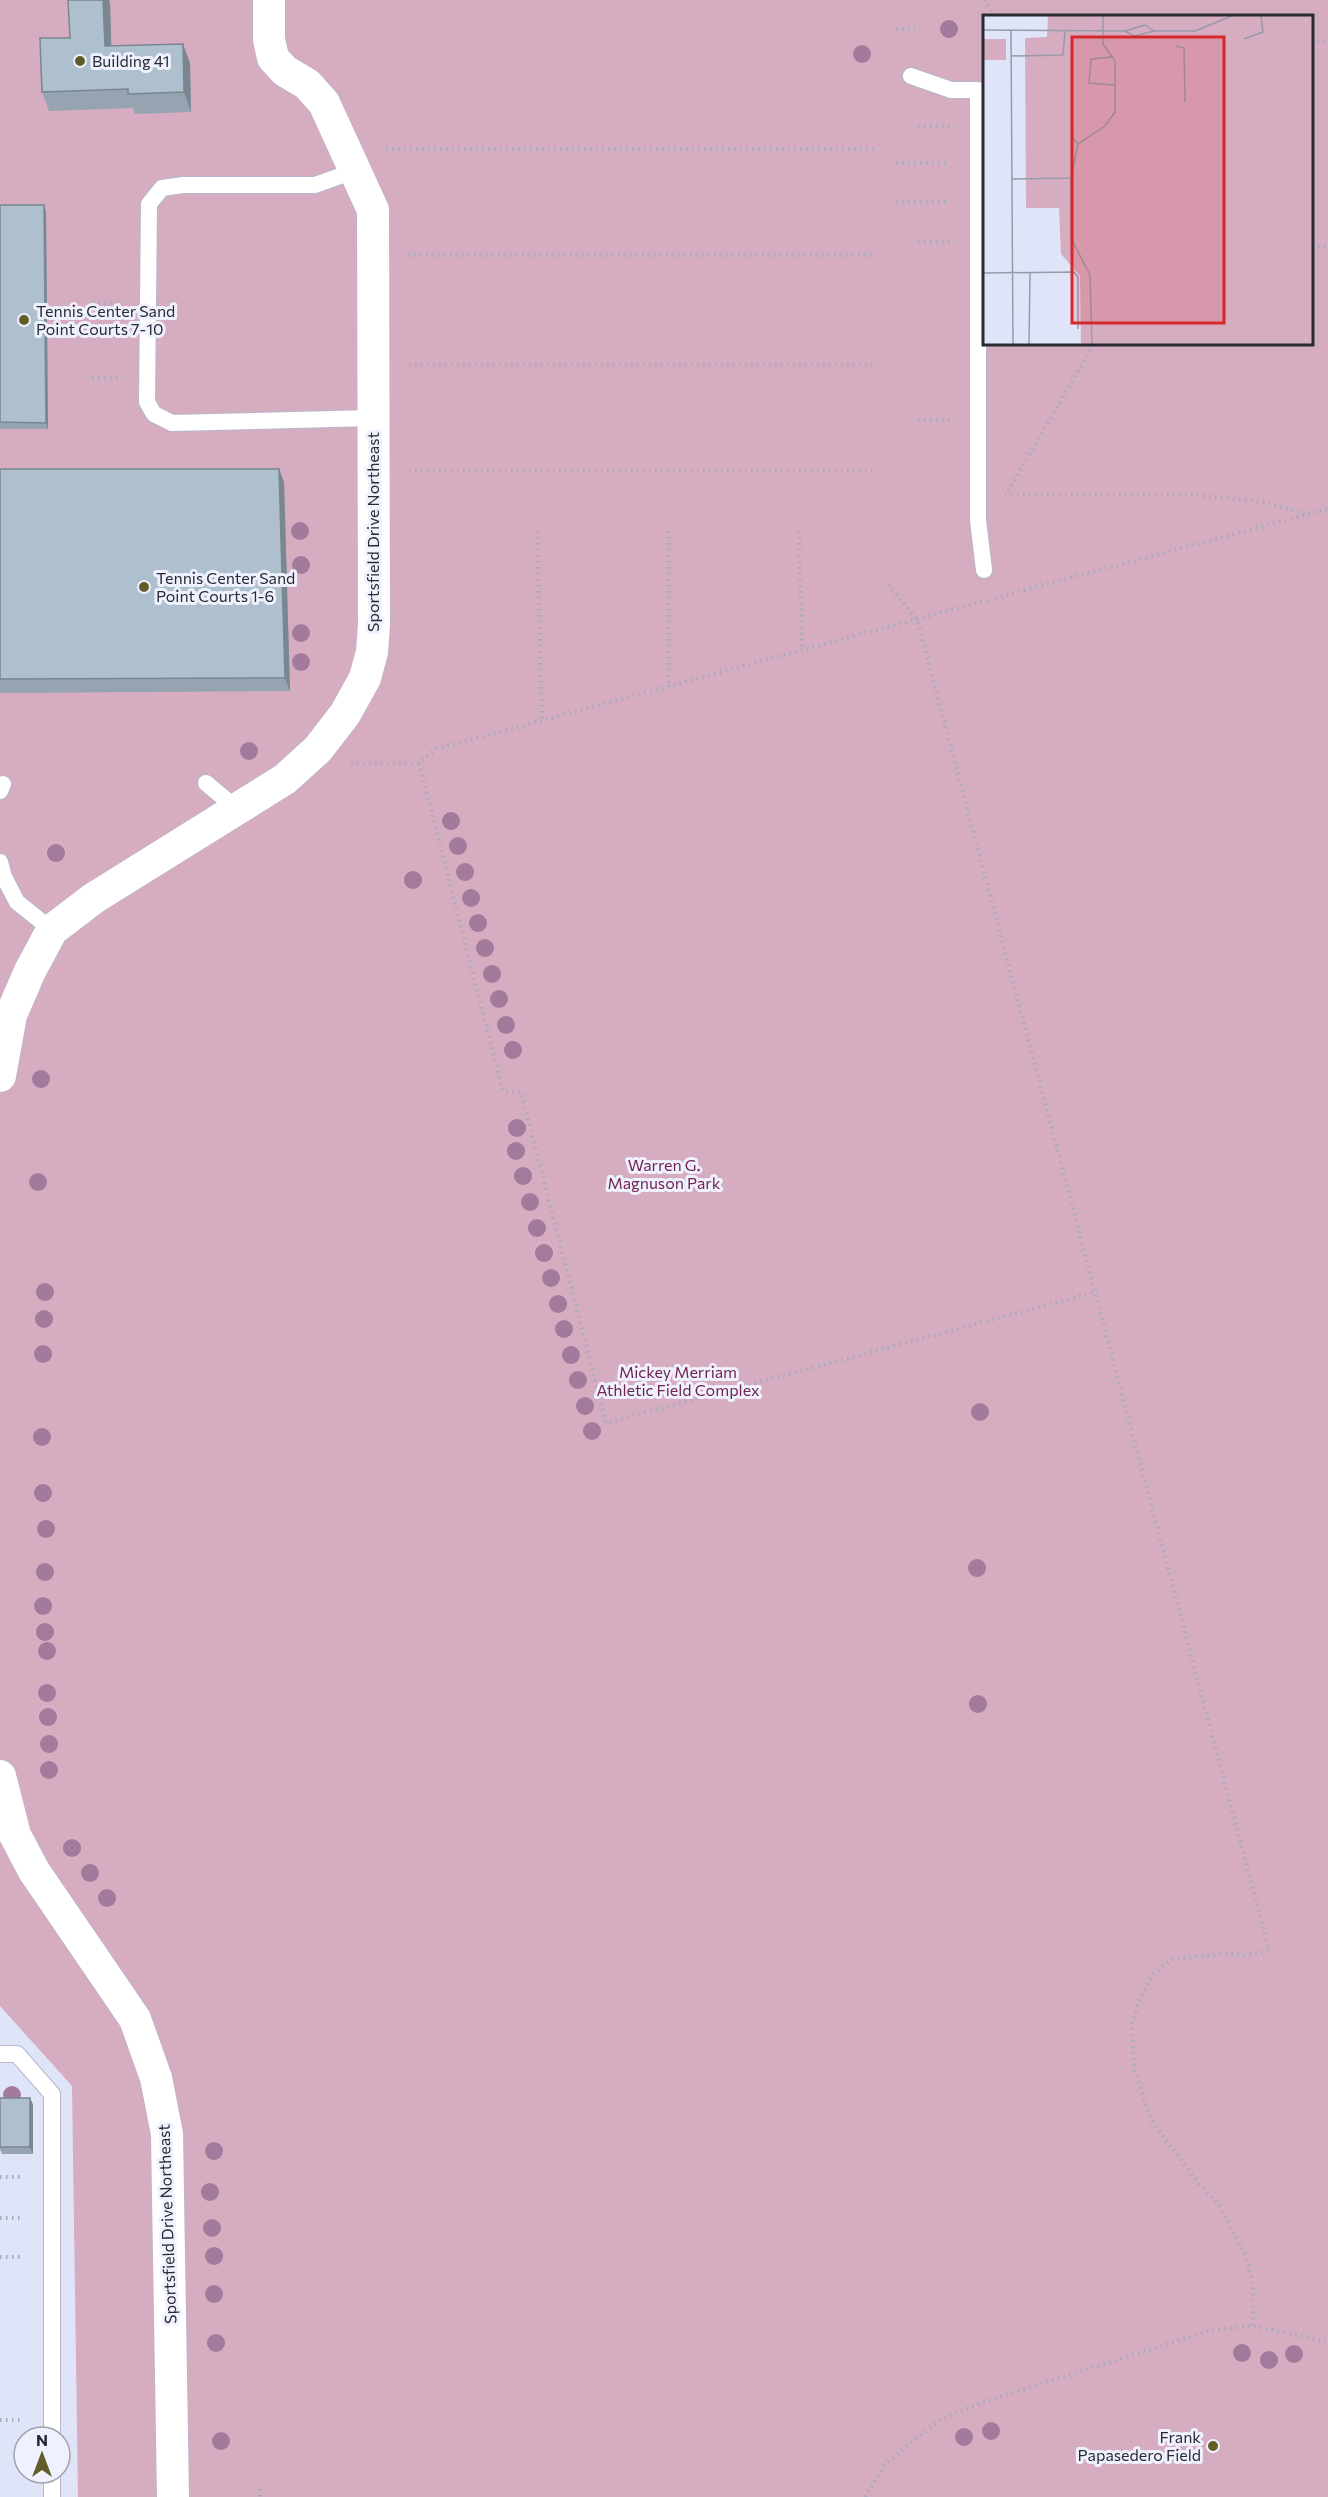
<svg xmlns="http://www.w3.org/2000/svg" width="1328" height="2497" viewBox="0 0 1328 2497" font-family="Commissioner,sans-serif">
<rect width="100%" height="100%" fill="#e0e4f8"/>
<path fill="#d6acc1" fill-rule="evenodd" d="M0,0H1328V2497H78L72,2086L0,2006ZM984,16H1312V344H984Z"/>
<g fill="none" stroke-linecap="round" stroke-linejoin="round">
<defs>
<g id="service">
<path d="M911,76L951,90H978V520L984,570"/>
<path d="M354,171L315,185H183L162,188L149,204L147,402L154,414L172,423L373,418"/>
<path d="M206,783L237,809"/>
<path d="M0,791L3,784"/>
<path d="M0,862L4,877L17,902L52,930"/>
<path d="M0,2054H17L52,2094V2437"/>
<path d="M52,2473V2497"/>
</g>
<g id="minor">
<path d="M0,1076L11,1015L30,971L52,930L94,898L285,779L318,749L345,714L365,678L372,652L374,624L373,210L324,103L307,84L285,71L273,58L269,39V0"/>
<path d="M0,1776L15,1835L34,1871L135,2019L156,2078L167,2134L173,2497"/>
</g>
</defs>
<use href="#service" stroke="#b5b8cc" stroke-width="18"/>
<use href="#minor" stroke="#b5b8cc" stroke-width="33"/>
<g stroke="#a8abbb" stroke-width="4" stroke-dasharray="1.5 4.5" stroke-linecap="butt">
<path d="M984,0L995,16"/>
<path d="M896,29H915"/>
<path d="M1312,41H1328"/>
<path d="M918,126H950"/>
<path d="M386,149H874"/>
<path d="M896,163H950"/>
<path d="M896,202H950"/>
<path d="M918,242H950"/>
<path d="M1312,247L1328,246"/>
<path d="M408,255H874"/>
<path d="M92,303H121"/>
<path d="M409,365H874"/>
<path d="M92,378H121"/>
<path d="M918,420H950"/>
<path d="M409,471H874"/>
<path d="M1008,491L1094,344"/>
<path d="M1005,495H1193L1264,502L1307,514"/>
<path d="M537,531L542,721"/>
<path d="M669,531V686"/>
<path d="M799,531C799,571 802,610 802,651"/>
<path d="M888,585L917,619L1269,1950L1246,1955L1223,1954L1173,1959L1153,1974L1141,1996L1132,2023L1134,2069L1151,2120L1200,2185L1220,2206L1246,2256L1253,2285V2326"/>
<path d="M995,598L1328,509"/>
<path d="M351,763H419L436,749L988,600V598"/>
<path d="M419,763L503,1091L521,1092L606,1423L1095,1292"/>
<path d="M0,2177H23"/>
<path d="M0,2218H23"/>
<path d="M0,2257H23"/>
<path d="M0,2420H23"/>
<path d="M260,2489V2497"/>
<path d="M865,2497L884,2465L911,2442L942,2419L983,2402L1209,2331L1253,2326L1328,2342"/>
</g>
<use href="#service" stroke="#fff" stroke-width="16"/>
<use href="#minor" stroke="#fff" stroke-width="32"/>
</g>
<g fill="#a27a9c">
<circle cx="949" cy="29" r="9"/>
<circle cx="862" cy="54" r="9"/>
<circle cx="300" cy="531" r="9"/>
<circle cx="301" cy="565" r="9"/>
<circle cx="301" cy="633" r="9"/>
<circle cx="301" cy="662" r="9"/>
<circle cx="249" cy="751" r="9"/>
<circle cx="451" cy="821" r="9"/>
<circle cx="458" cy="846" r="9"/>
<circle cx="56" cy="853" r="9"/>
<circle cx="465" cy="872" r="9"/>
<circle cx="413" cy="880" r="9"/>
<circle cx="471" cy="898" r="9"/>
<circle cx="478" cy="923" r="9"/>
<circle cx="485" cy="948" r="9"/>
<circle cx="492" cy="974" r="9"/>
<circle cx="499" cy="999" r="9"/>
<circle cx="506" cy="1025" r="9"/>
<circle cx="513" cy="1050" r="9"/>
<circle cx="41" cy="1079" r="9"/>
<circle cx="517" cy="1128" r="9"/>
<circle cx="516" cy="1151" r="9"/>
<circle cx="523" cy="1176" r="9"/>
<circle cx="38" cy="1182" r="9"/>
<circle cx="530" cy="1202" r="9"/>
<circle cx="537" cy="1228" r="9"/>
<circle cx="544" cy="1253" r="9"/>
<circle cx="551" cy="1278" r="9"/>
<circle cx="45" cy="1292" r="9"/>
<circle cx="558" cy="1304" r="9"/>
<circle cx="44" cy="1319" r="9"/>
<circle cx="564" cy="1329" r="9"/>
<circle cx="43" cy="1354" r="9"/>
<circle cx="571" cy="1355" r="9"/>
<circle cx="578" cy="1380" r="9"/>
<circle cx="585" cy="1406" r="9"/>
<circle cx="980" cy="1412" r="9"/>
<circle cx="592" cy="1431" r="9"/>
<circle cx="42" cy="1437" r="9"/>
<circle cx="43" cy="1493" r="9"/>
<circle cx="46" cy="1529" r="9"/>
<circle cx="977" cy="1568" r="9"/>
<circle cx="45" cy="1572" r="9"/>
<circle cx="43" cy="1606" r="9"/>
<circle cx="45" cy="1632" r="9"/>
<circle cx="47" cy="1651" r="9"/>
<circle cx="47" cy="1693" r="9"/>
<circle cx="978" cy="1704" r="9"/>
<circle cx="48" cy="1717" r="9"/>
<circle cx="49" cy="1744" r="9"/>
<circle cx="49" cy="1770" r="9"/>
<circle cx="72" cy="1848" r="9"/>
<circle cx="90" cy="1873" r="9"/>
<circle cx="107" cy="1898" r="9"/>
<circle cx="12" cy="2095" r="9"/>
<circle cx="214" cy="2151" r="9"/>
<circle cx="210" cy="2192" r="9"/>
<circle cx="212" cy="2228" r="9"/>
<circle cx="214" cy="2256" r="9"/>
<circle cx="214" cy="2294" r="9"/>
<circle cx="216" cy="2343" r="9"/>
<circle cx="1242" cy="2353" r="9"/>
<circle cx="1294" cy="2354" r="9"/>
<circle cx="1269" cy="2360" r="9"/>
<circle cx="991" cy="2431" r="9"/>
<circle cx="964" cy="2437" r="9"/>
<circle cx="221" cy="2441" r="9"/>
</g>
<g fill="#96a4b1">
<path d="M110,3L111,46L190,63L191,112L135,114L133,108L49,111L42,92L70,38Z"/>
<path d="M0,205H44L46,212L48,429H0Z"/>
<path d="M0,469L284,482L290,691L0,693Z"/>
<path d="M0,2098H30L33,2105V2154H2L0,2149Z"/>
</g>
<g fill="#7a8690">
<path d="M103,0H109L110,3L112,65L105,46Z"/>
<path d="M183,44L190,63L191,112L184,92Z"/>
<path d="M44,205L46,212L48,429L46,423Z"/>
<path d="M279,469L284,482L290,691L285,678Z"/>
<path d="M30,2098L33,2105V2154L30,2147Z"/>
</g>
<g fill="#aebfce" stroke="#7a8690" stroke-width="1.5">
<path d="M68,0H103L105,46L183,44L184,92L128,94V89L42,92L40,38H70Z"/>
<path d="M0,205H44L46,423L0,422Z"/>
<path d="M0,469H279L285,678L0,679Z"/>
<rect x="0" y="2098" width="30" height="49"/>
</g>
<g fill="#615d2a" stroke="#eff2fe" stroke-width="2">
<circle cx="80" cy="61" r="6"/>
<circle cx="24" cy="320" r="6"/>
<circle cx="144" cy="587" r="6"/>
<circle cx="1213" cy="2446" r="6"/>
</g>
<g text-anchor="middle" stroke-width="6" stroke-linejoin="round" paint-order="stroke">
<g font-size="16" fill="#292a32" stroke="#eff2fe" text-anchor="start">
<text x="92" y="67">Building 41</text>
<text x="36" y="317">Tennis Center Sand<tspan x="36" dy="18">Point Courts 7-10</tspan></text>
<text x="156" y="584">Tennis Center Sand<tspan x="156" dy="18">Point Courts 1-6</tspan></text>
<text x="1201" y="2443" text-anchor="end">Frank<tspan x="1201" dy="18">Papasedero Field</tspan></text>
</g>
<g font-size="16" fill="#292a32" stroke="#eff2fe">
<text transform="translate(373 532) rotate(-90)" y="6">Sportsfield Drive Northeast</text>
<text transform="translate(167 2224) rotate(-92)" y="6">Sportsfield Drive Northeast</text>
</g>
<g font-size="16" fill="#702350" stroke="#eff2fe">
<text x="664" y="1171">Warren G.<tspan x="664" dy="18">Magnuson Park</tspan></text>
<text x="678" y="1378">Mickey Merriam<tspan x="678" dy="18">Athletic Field Complex</tspan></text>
</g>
</g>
<g transform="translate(983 15)">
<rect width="330" height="330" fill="#e0e4f8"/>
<path d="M65,0H330V330H98L97,261L78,239L76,193H43L42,23L64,22ZM0,24H23V45H0Z" fill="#d6acc1"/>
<path fill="none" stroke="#979aa9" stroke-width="1.5" d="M0,15L142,16M28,16L30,330M142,16L151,21L171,16H212L251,0M142,16L162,10L171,16M261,24L280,17L278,0M193,31L201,33L202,87M28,41L80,40L82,16M130,42L108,44L106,68L132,70M89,112L90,123L95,129M29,164L88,163M0,258L91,257L95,262V314M46,330L47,257M109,330L107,260L88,223V163L95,129L122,111L132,97V46L120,29V0"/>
<path fill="#d62828" fill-opacity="0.15" stroke="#d62828" stroke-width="3" d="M89,22H241V308H89Z"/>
<rect width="330" height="330" fill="none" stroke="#292a32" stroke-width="3"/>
</g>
<g transform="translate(42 2455)"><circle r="28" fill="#eff2fe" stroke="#a0a2ac" stroke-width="1.5"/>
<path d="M0-4.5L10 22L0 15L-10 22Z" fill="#615d2a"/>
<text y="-9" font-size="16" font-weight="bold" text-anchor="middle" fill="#292a32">N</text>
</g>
</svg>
